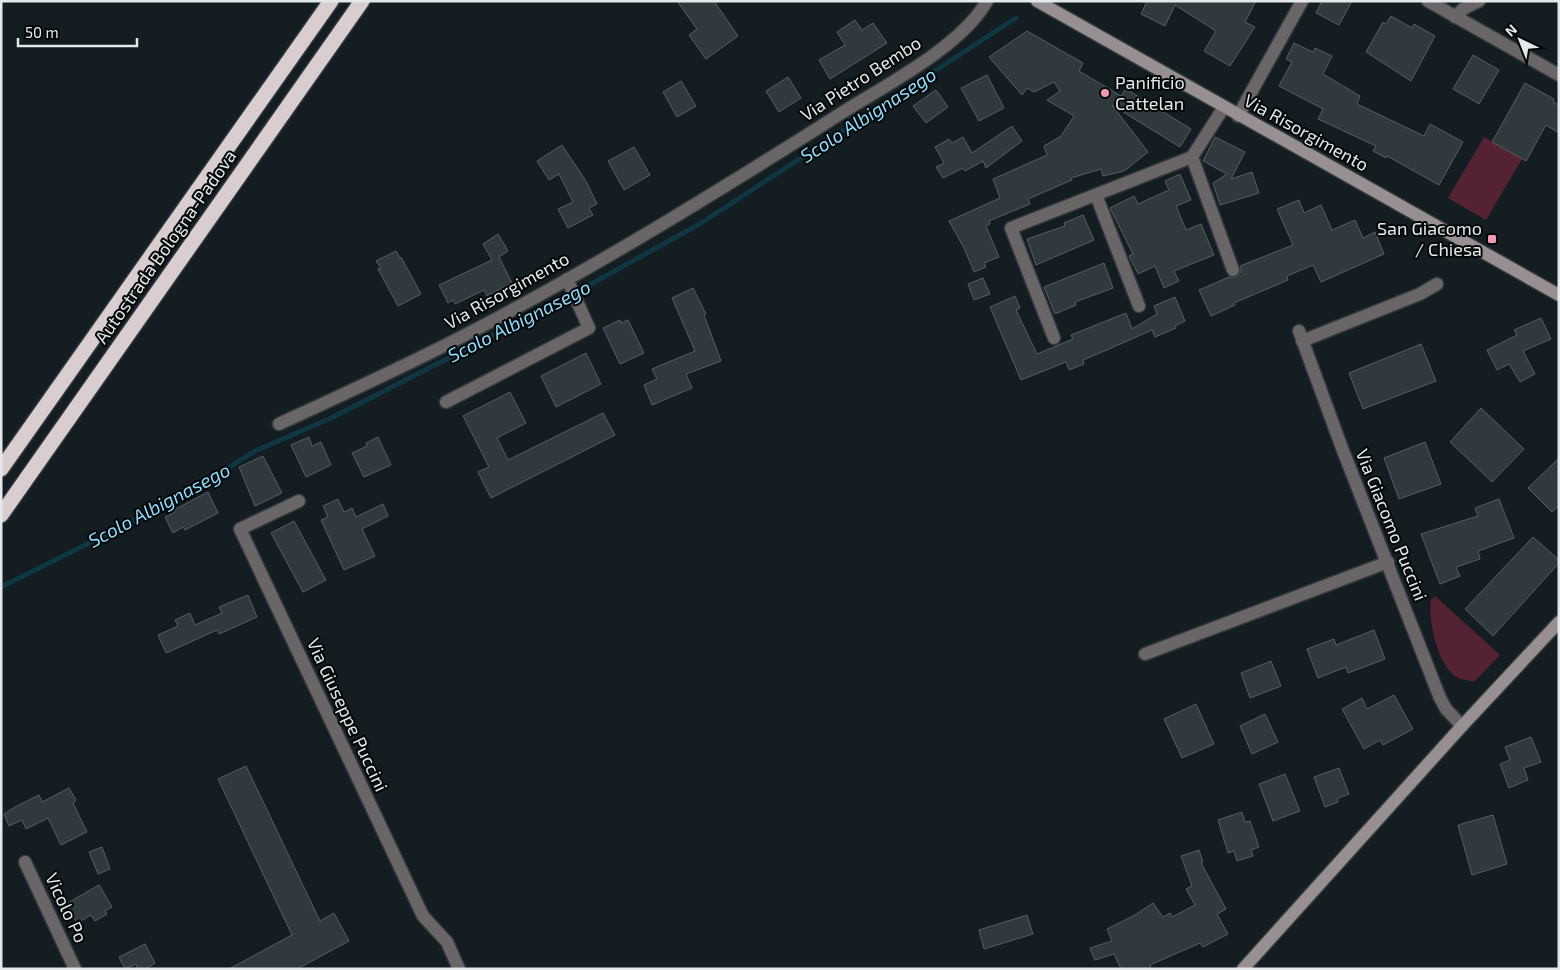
<svg xmlns="http://www.w3.org/2000/svg" width="1560" height="970" viewBox="0 0 1560 970" font-family="'Exo 2',sans-serif">
<rect width="100%" height="100%" fill="#141d21"/>
<g fill="#542233">
<path d="M1484,137L1522,159L1486,220L1448,198Z"/>
<path d="M1435,596L1500,655L1474,682C1468,680 1459,680 1455,676C1437,663 1428,620 1431,600Z"/>
</g>
<g fill="none" stroke-linecap="round" stroke-linejoin="round">
<path stroke="#103543" stroke-width="5" d="M1,587L181,497L255,451L329,419L551,306L698,225L1016,18"/>
</g>
<g fill="#30393d" stroke="#555f63">
<path d="M677,1H714L738,36L706,59L689,35L697,29Z"/>
<path d="M1147,1H1256L1245,22L1255,27L1230,66L1204,51L1216,31L1175,5L1165,26L1141,14Z"/>
<path d="M1322,1H1352L1339,25L1316,13Z"/>
<path d="M1391,16L1412,28L1414,24L1435,36L1411,81L1366,52L1383,22L1386,24Z"/>
<path d="M855,20L862,30L873,23L887,43L830,79L819,60L845,45L837,32Z"/>
<path d="M1027,31L1083,63L1079,71L1121,96L1126,89L1191,129L1180,147L1112,105L1148,152L1124,171L1103,176L1101,169L1071,178L1072,180L1028,199L1030,204L989,221L990,224L986,226L999,257L984,263L986,267L974,272L964,248L949,221L1000,198L993,179L1047,155L1044,146L1061,136L1074,116L1047,100L1060,91L1054,82L1034,92L1027,88L1022,95L989,57Z"/>
<path d="M1294,43L1313,52L1315,48L1332,56L1323,74L1360,96L1357,104L1424,136L1430,124L1463,142L1439,185L1387,156L1386,158L1373,151L1376,146L1318,119L1323,109L1279,86L1292,62L1286,59Z"/>
<path d="M1473,55L1499,70L1479,104L1453,89Z"/>
<path d="M987,75L1004,108L979,121L961,88Z"/>
<path d="M788,77L801,98L779,112L766,91Z"/>
<path d="M681,81L696,106L677,117L663,92Z"/>
<path d="M1525,83L1554,99L1553,102L1559,105V133L1546,125L1526,161L1492,142Z"/>
<path d="M936,90L948,107L926,123L913,106Z"/>
<path d="M1012,126L1022,141L986,168L983,161L965,171L963,168L943,178L936,167L944,163L935,147L949,139L952,143L963,137L972,153Z"/>
<path d="M1215,137L1245,152L1231,179L1252,172L1259,193L1220,205L1213,183L1227,174L1203,161Z"/>
<path d="M562,145L586,181L597,204L589,208L593,215L568,228L558,209L573,202L559,174L549,180L537,161Z"/>
<path d="M634,147L650,175L624,190L608,161Z"/>
<path d="M1180,174L1191,200L1176,206L1186,230L1201,224L1214,255L1174,271L1179,281L1164,288L1155,266L1138,274L1129,256L1133,254L1110,208L1134,196L1138,204L1169,190L1165,181Z"/>
<path d="M1299,200L1304,213L1321,205L1332,230L1355,220L1363,238L1375,232L1384,254L1321,282L1313,265L1287,276L1288,280L1234,303L1235,305L1211,316L1199,290L1229,277H1236L1241,272L1240,266L1293,245L1277,209Z"/>
<path d="M1083,215L1094,240L1036,265L1027,239L1065,226L1064,223Z"/>
<path d="M498,234L508,251L499,257L512,283L487,296L484,290L455,304L453,300L448,303L439,285L492,260L483,244Z"/>
<path d="M396,251L400,258L401,257L421,294L398,306L378,269L381,268L376,261Z"/>
<path d="M1104,263L1113,288L1075,302L1076,305L1055,314L1044,287Z"/>
<path d="M983,278L990,294L974,300L968,284Z"/>
<path d="M693,288L706,314L704,315L721,361L686,374L692,388L652,405L644,385L657,379L652,369L695,351L672,298Z"/>
<path d="M1015,296L1020,308L1016,310L1037,354L1073,339L1071,335L1126,313L1132,329L1157,314L1154,306L1175,297L1185,321L1175,326L1176,328L1155,337L1152,330L1109,349L1083,360L1084,364L1069,370L1066,362L1021,380L990,307Z"/>
<path d="M1541,318L1551,339L1523,351L1535,374L1520,382L1509,364L1497,370L1487,350L1517,335L1514,330Z"/>
<path d="M620,320L621,323L628,320L644,353L620,364L603,328Z"/>
<path d="M1421,344L1436,381L1363,409L1349,373Z"/>
<path d="M586,353L601,384L556,407L541,376Z"/>
<path d="M510,392L526,423L497,438L508,460L603,413L615,435L491,498L478,472L489,467L463,416Z"/>
<path d="M1481,408L1524,449L1492,482L1450,442Z"/>
<path d="M309,437L312,446L321,442L331,465L306,477L291,445Z"/>
<path d="M378,437L391,465L364,477L352,453L367,446L366,443Z"/>
<path d="M1425,442L1441,484L1399,499L1384,458Z"/>
<path d="M263,456L282,493L255,506L239,467Z"/>
<path d="M1559,458V506L1552,512L1528,488Z"/>
<path d="M208,492L218,513L185,530L183,527L173,533L165,517L175,512L174,510Z"/>
<path d="M338,499L344,512L352,508L356,517L383,504L388,516L362,529L375,556L344,570L321,520L328,517L323,506Z"/>
<path d="M1499,499L1514,538L1478,551L1480,559L1456,567L1460,576L1440,584L1421,534L1478,516L1475,508Z"/>
<path d="M294,521L326,580L303,592L271,533Z"/>
<path d="M1533,537L1559,560V563L1493,636L1465,609Z"/>
<path d="M248,595L257,617L219,634L217,630L166,653L158,635L178,626L175,620L190,613L195,625L222,613L219,607Z"/>
<path d="M1374,630L1385,659L1348,673L1346,667L1318,678L1307,649L1334,639L1336,645Z"/>
<path d="M1271,661L1281,686L1250,698L1241,673Z"/>
<path d="M1394,695L1413,729L1383,745L1380,740L1364,749L1342,709L1362,698L1367,709Z"/>
<path d="M1196,704L1214,744L1182,758L1164,719Z"/>
<path d="M1265,714L1278,742L1252,754L1240,726Z"/>
<path d="M1531,737L1541,762L1524,768L1528,780L1509,788L1500,764L1510,760L1505,747Z"/>
<path d="M246,766L320,921L334,913L349,941L297,969H229L292,935L218,779Z"/>
<path d="M1339,768L1349,794L1338,798V802L1325,807L1314,777Z"/>
<path d="M1285,774L1300,811L1273,821L1259,784Z"/>
<path d="M69,788L76,800L73,803L87,832L61,845L48,818L26,829L22,820L9,826L4,814L15,807L39,795L42,802Z"/>
<path d="M1242,812L1245,822L1250,821L1259,847L1251,850L1253,856L1237,861L1234,851L1228,853L1218,820Z"/>
<path d="M1493,815L1507,864L1472,875L1458,825Z"/>
<path d="M102,847L110,869L98,874L89,852Z"/>
<path d="M1199,850L1203,862L1201,863L1226,909L1217,914L1228,934L1203,947L1200,943L1150,965L1151,969H1121L1114,954L1095,960L1090,948L1112,941L1107,929L1135,915L1153,903L1163,917L1170,913L1172,917L1195,905L1186,889L1192,886L1181,856Z"/>
<path d="M99,885L112,907L105,911L107,914L95,921L91,915L77,923L66,904Z"/>
<path d="M1027,915L1033,934L984,949L979,930Z"/>
<path d="M145,944L155,963L145,969H138L136,964L125,969L119,957Z"/>
</g>
<g fill="none" stroke-linecap="round" stroke-linejoin="round">
<defs>
<g id="street">
<path d="M1428,1L1559,75"/>
<path d="M1455,17L1463,9L1479,1"/>
<path d="M1238,116L1302,1"/>
<path d="M1192,157L1233,270"/>
<path d="M1096,195L1139,306"/>
<path d="M1299,331L1342,448L1440,698L1446,709L1462,726"/>
<path d="M1054,338L1011,228L1192,157L1224,107"/>
<path d="M1302,341L1420,294L1437,284"/>
<path d="M446,402L589,328L567,279"/>
<path d="M279,424C344,394 408,365 471,332C597,266 719,191 840,114C884,86 961,47 987,1"/>
<path d="M299,501L240,529L423,916L447,942L459,969"/>
<path d="M1145,654L1388,562"/>
<path d="M25,862L75,969"/>
</g>
<g id="secondary">
<path d="M1037,1L1559,295"/>
<path d="M1243,969L1462,726L1559,622"/>
</g>
<g id="highway">
<path d="M1,469L331,1"/>
<path d="M1,515L362,1"/>
</g>
</defs>
<use href="#street" stroke="#313a3d" stroke-width="15"/>
<use href="#secondary" stroke="#313a3d" stroke-width="15"/>
<use href="#highway" stroke="#313a3d" stroke-width="18"/>
<use href="#street" stroke="#6a6566" stroke-width="12"/>
<use href="#secondary" stroke="#978f91" stroke-width="12"/>
<use href="#highway" stroke="#dacdd0" stroke-width="15"/>
</g>
<g fill="#f19ab2" stroke="#040708" stroke-width="2">
<circle cx="1105" cy="93" r="5"/>
<rect x="1487" y="234" width="10" height="10" rx="2.5"/>
</g>
<g text-anchor="middle" stroke-width="4" stroke-linejoin="round" paint-order="stroke">
<g font-size="18" fill="#e3e9eb" stroke="#040708">
<text transform="translate(861 79) rotate(-33)" y="6">Via Pietro Bembo</text>
<text transform="translate(1306 133) rotate(29)" y="6">Via Risorgimento</text>
<text transform="translate(166 247) rotate(-55)" y="6">Autostrada Bologna-Padova</text>
<text transform="translate(507 291) rotate(-29)" y="6">Via Risorgimento</text>
<text transform="translate(1391 525) rotate(68)" y="6">Via Giacomo Puccini</text>
<text transform="translate(347 715) rotate(65)" y="6">Via Giuseppe Puccini</text>
<text transform="translate(66 908) rotate(65)" y="6">Vicolo Po</text>
</g>
<g font-size="18" fill="#e3e9eb" stroke="#040708" text-anchor="start">
<text x="1115" y="89">Panificio<tspan x="1115" dy="21">Cattelan</tspan></text>
<text x="1482" y="235" text-anchor="end">San Giacomo<tspan x="1482" dy="21">/ Chiesa</tspan></text>
</g>
<g font-size="19" font-style="italic" fill="#8fdcfd" stroke="#040708">
<text transform="translate(868 115) rotate(-33)" y="7">Scolo Albignasego</text>
<text transform="translate(519 321) rotate(-27)" y="7">Scolo Albignasego</text>
<text transform="translate(159 505) rotate(-28)" y="7">Scolo Albignasego</text>
</g>
</g>
<rect width="1560" height="970" fill="none" stroke="#e3e9eb" stroke-width="5"/>
<g transform="translate(1520 40) rotate(317)" stroke="#040708" stroke-width="4" paint-order="stroke">
<path d="M0-4L9 19L0 12L-9 19Z" fill="#e3e9eb"/>
<text y="-8" font-size="14" font-weight="bold" text-anchor="middle" fill="#e3e9eb">N</text>
</g>
<path d="M18 38v8h119v-8" fill="none" stroke="#e3e9eb" stroke-width="2.5"/>
<text x="25" y="38" font-size="15" fill="#e3e9eb" stroke="#040708" stroke-width="4" paint-order="stroke">50 m</text>
</svg>
